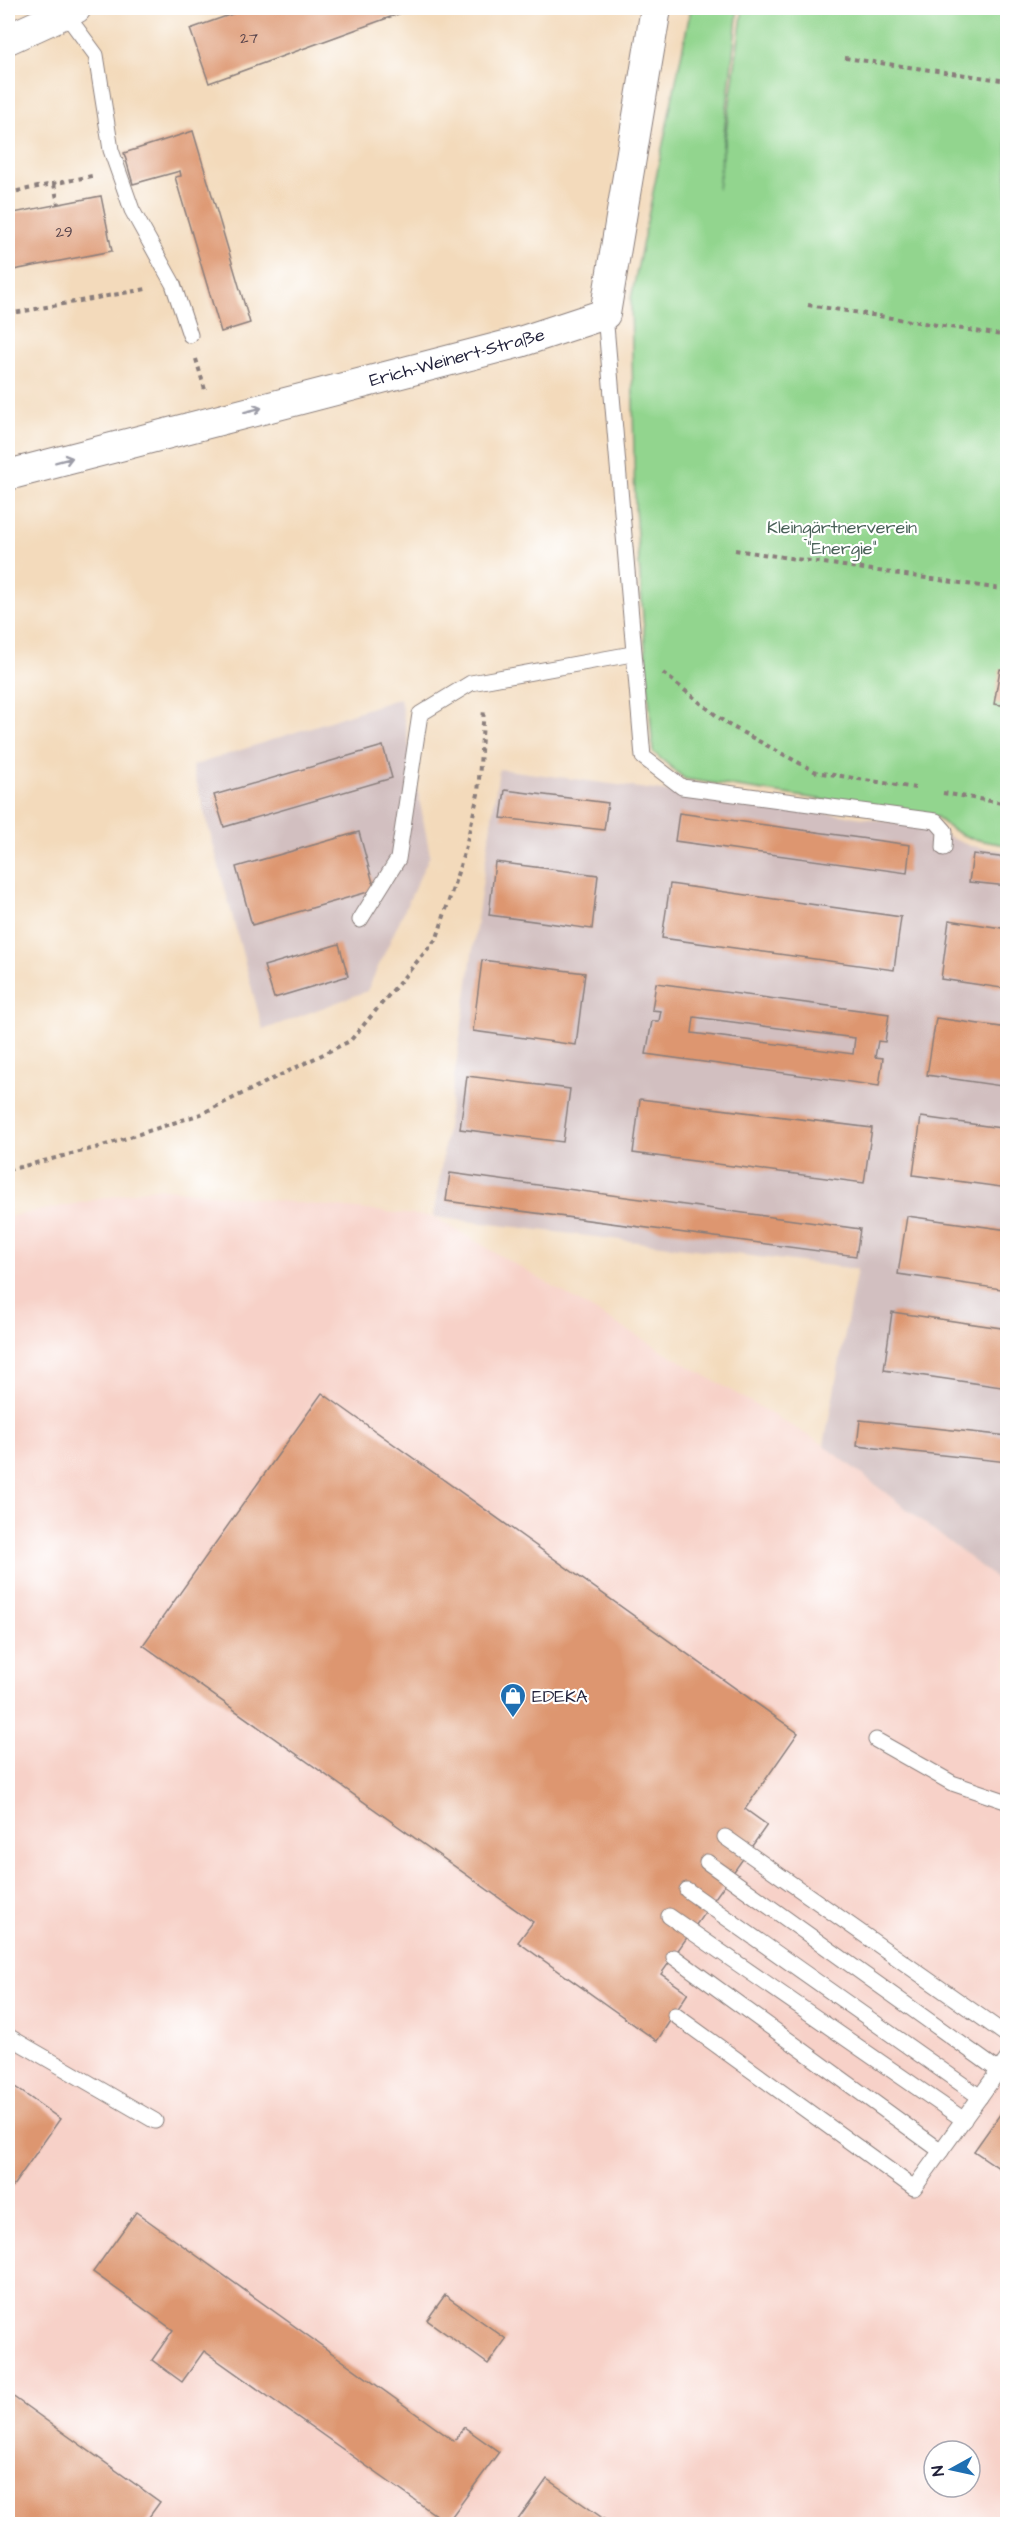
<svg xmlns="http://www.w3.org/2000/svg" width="1015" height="2532" viewBox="0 0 1015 2532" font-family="'Architects Daughter',sans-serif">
<rect width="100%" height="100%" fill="#fff"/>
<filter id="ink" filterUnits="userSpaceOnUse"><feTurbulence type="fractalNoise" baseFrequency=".0167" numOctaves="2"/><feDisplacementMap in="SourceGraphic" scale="12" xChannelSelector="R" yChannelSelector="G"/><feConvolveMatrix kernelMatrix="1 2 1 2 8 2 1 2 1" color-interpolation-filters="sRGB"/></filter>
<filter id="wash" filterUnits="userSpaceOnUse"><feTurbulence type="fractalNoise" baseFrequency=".008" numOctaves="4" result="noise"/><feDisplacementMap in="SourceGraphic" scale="24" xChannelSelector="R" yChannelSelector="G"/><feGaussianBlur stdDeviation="1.35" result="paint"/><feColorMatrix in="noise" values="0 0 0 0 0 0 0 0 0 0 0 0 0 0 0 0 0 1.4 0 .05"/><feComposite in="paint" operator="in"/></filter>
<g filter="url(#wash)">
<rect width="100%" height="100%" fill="#f3dabb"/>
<path fill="#f7d1c8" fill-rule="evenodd" d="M156,1188L434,1217L824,1445L1007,1587V2524H8V1217ZM934,2451H970V2487H934Z"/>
<g fill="#d2bfc0">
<path d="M400,698L430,855L367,991L263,1030L192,766Z"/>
<path d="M499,769L923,826L970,846L1007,851V1587L824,1445L857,1269L434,1217Z"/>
</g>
<path fill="#92d58e" stroke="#5a7c64" stroke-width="1.5" d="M691,8H738L718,189L743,8H1007V845C980,841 956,838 937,817L685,779L653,752L635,508L631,299Z"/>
<g id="blocks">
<g fill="#dd966f" fill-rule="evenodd">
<path d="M249,8H415L209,83L190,29Z"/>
<path d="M193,131L250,323L221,332L175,177L181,176L180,171L133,184L124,153Z"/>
<path d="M101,196L112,251L8,271V214Z"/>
<path d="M1000,669L1008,670V706L994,704Z"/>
<path d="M383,746L392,778L224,827L214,795Z"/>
<path d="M505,790L608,803L604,830L501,818Z"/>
<path d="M679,813L910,845L907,873L675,841Z"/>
<path d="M359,832L375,890L252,925L236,867Z"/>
<path d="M973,854L1008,858V886L969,882Z"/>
<path d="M495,862L598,875L592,929L489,915Z"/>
<path d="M670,884L901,917L894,970L662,938Z"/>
<path d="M949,920L1008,929V989L941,979Z"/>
<path d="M339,944L348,976L274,998L264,966Z"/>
<path d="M482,960L585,973L576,1045L473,1031Z"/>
<path d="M656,983L889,1014L885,1042L878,1041L875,1057L883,1058L879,1086L646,1054L652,1021H659L661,1011L652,1010ZM694,1017L855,1038L853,1054L692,1033Z"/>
<path d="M936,1018L1008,1028V1087L927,1075Z"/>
<path d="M467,1076L570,1089L563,1142L460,1129Z"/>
<path d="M640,1099L872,1128L864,1183L633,1153Z"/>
<path d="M921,1117L1008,1129V1188L913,1175Z"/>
<path d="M450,1173L860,1229L856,1256L446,1201Z"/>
<path d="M907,1216L1008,1230V1290L898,1274Z"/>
<path d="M892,1312L1008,1329V1388L884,1370Z"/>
<path d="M322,1393L798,1733L745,1809L767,1825L661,1974L688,1993L657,2041L518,1942L533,1922L143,1645Z"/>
<path d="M860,1420L1008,1436V1462L857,1446Z"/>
<path d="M8,2082L60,2119L8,2193Z"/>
<path d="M1008,2103V2174L974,2151Z"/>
<path d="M136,2212L454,2441L464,2427L499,2452L447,2523L204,2351L182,2382L152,2360L173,2330L93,2272Z"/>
<path d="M445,2295L506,2339L488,2364L427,2320Z"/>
<path d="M8,2393L160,2502L144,2524H8Z"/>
<path d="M547,2479L611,2524H515Z"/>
</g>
</g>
</g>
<g filter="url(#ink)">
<use href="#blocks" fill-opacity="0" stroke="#8a7e7b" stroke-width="1.5"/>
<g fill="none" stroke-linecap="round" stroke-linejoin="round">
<defs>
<g id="service">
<path d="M65,13L96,55L111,150L132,210L173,284L190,335"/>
<path d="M605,314L643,757L682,787L936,821L945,831L944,848"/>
<path d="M360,920L398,859L420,714L471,683L632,654"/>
<path d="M876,1740L952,1783L1008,1802"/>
<path d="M725,1837L1008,2036"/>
<path d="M707,1862L999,2071"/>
<path d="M687,1890L980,2097"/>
<path d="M669,1916L964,2120"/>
<path d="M674,1957L941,2151"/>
<path d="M675,2015L914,2188L1008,2058"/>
<path d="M8,2036L155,2121"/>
</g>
<g id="minor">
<path d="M8,39L76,8"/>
<path d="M8,475L520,342L605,314L656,8"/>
</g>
</defs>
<use href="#service" stroke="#8a7e7b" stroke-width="17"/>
<use href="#minor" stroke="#8a7e7b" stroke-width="32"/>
<g stroke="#8a7e7b" stroke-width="4" stroke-dasharray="4.5 4.5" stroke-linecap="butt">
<path d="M845,58L1008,81"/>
<path d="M54,184L58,204"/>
<path d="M8,193L92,176"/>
<path d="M808,305L1008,336"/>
<path d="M8,314L146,289"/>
<path d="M196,359L205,390"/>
<path d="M735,550L1008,590"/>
<path d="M663,673L727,724L816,772L915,788"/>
<path d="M943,793L1008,804"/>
<path d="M8,1170L99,1147L201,1114L350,1041L437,938L465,850L478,794L484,708"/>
</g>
<use href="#service" stroke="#fff" stroke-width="15"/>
<use href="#minor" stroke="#fff" stroke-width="30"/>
</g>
<defs><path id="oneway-shaft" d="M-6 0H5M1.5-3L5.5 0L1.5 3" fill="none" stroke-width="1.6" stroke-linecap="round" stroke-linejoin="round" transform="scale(1.5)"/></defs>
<g stroke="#9c9ca7">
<use href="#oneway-shaft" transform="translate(253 410) rotate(-14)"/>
<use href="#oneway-shaft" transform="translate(64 460) rotate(-15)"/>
</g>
</g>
<defs>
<symbol id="shop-pin" viewBox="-11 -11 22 30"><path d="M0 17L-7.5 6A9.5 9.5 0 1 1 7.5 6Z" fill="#1f6fb2" stroke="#fff"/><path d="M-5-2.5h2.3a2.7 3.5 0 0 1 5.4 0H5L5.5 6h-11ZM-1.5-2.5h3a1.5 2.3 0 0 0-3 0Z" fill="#fff"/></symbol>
</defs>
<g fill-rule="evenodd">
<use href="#shop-pin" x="498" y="1681" width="30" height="40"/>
</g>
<g text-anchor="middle" stroke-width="4.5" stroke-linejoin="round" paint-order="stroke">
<g font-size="15" fill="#513f48">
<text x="249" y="43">27</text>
<text x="64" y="237">29</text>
</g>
<g font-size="18" fill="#22223b" stroke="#fff">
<text transform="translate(457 357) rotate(-15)" y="6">Erich-Weinert-Straße</text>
</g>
<g font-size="18" fill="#496158" stroke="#fff">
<text x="842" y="533">Kleingärtnerverein<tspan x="842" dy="21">"Energie"</tspan></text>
</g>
<g font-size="18" fill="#22223b" stroke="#fff" text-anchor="start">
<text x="532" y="1702">EDEKA</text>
</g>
</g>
<rect width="1015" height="2532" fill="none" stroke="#fff" stroke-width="30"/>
<g transform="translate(952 2469) rotate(262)"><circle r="28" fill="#ffffff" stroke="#a7a7b1" stroke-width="1.5"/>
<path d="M0-4.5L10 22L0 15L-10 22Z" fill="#1f6fb2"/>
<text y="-9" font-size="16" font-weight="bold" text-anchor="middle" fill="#22223b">N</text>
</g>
</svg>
